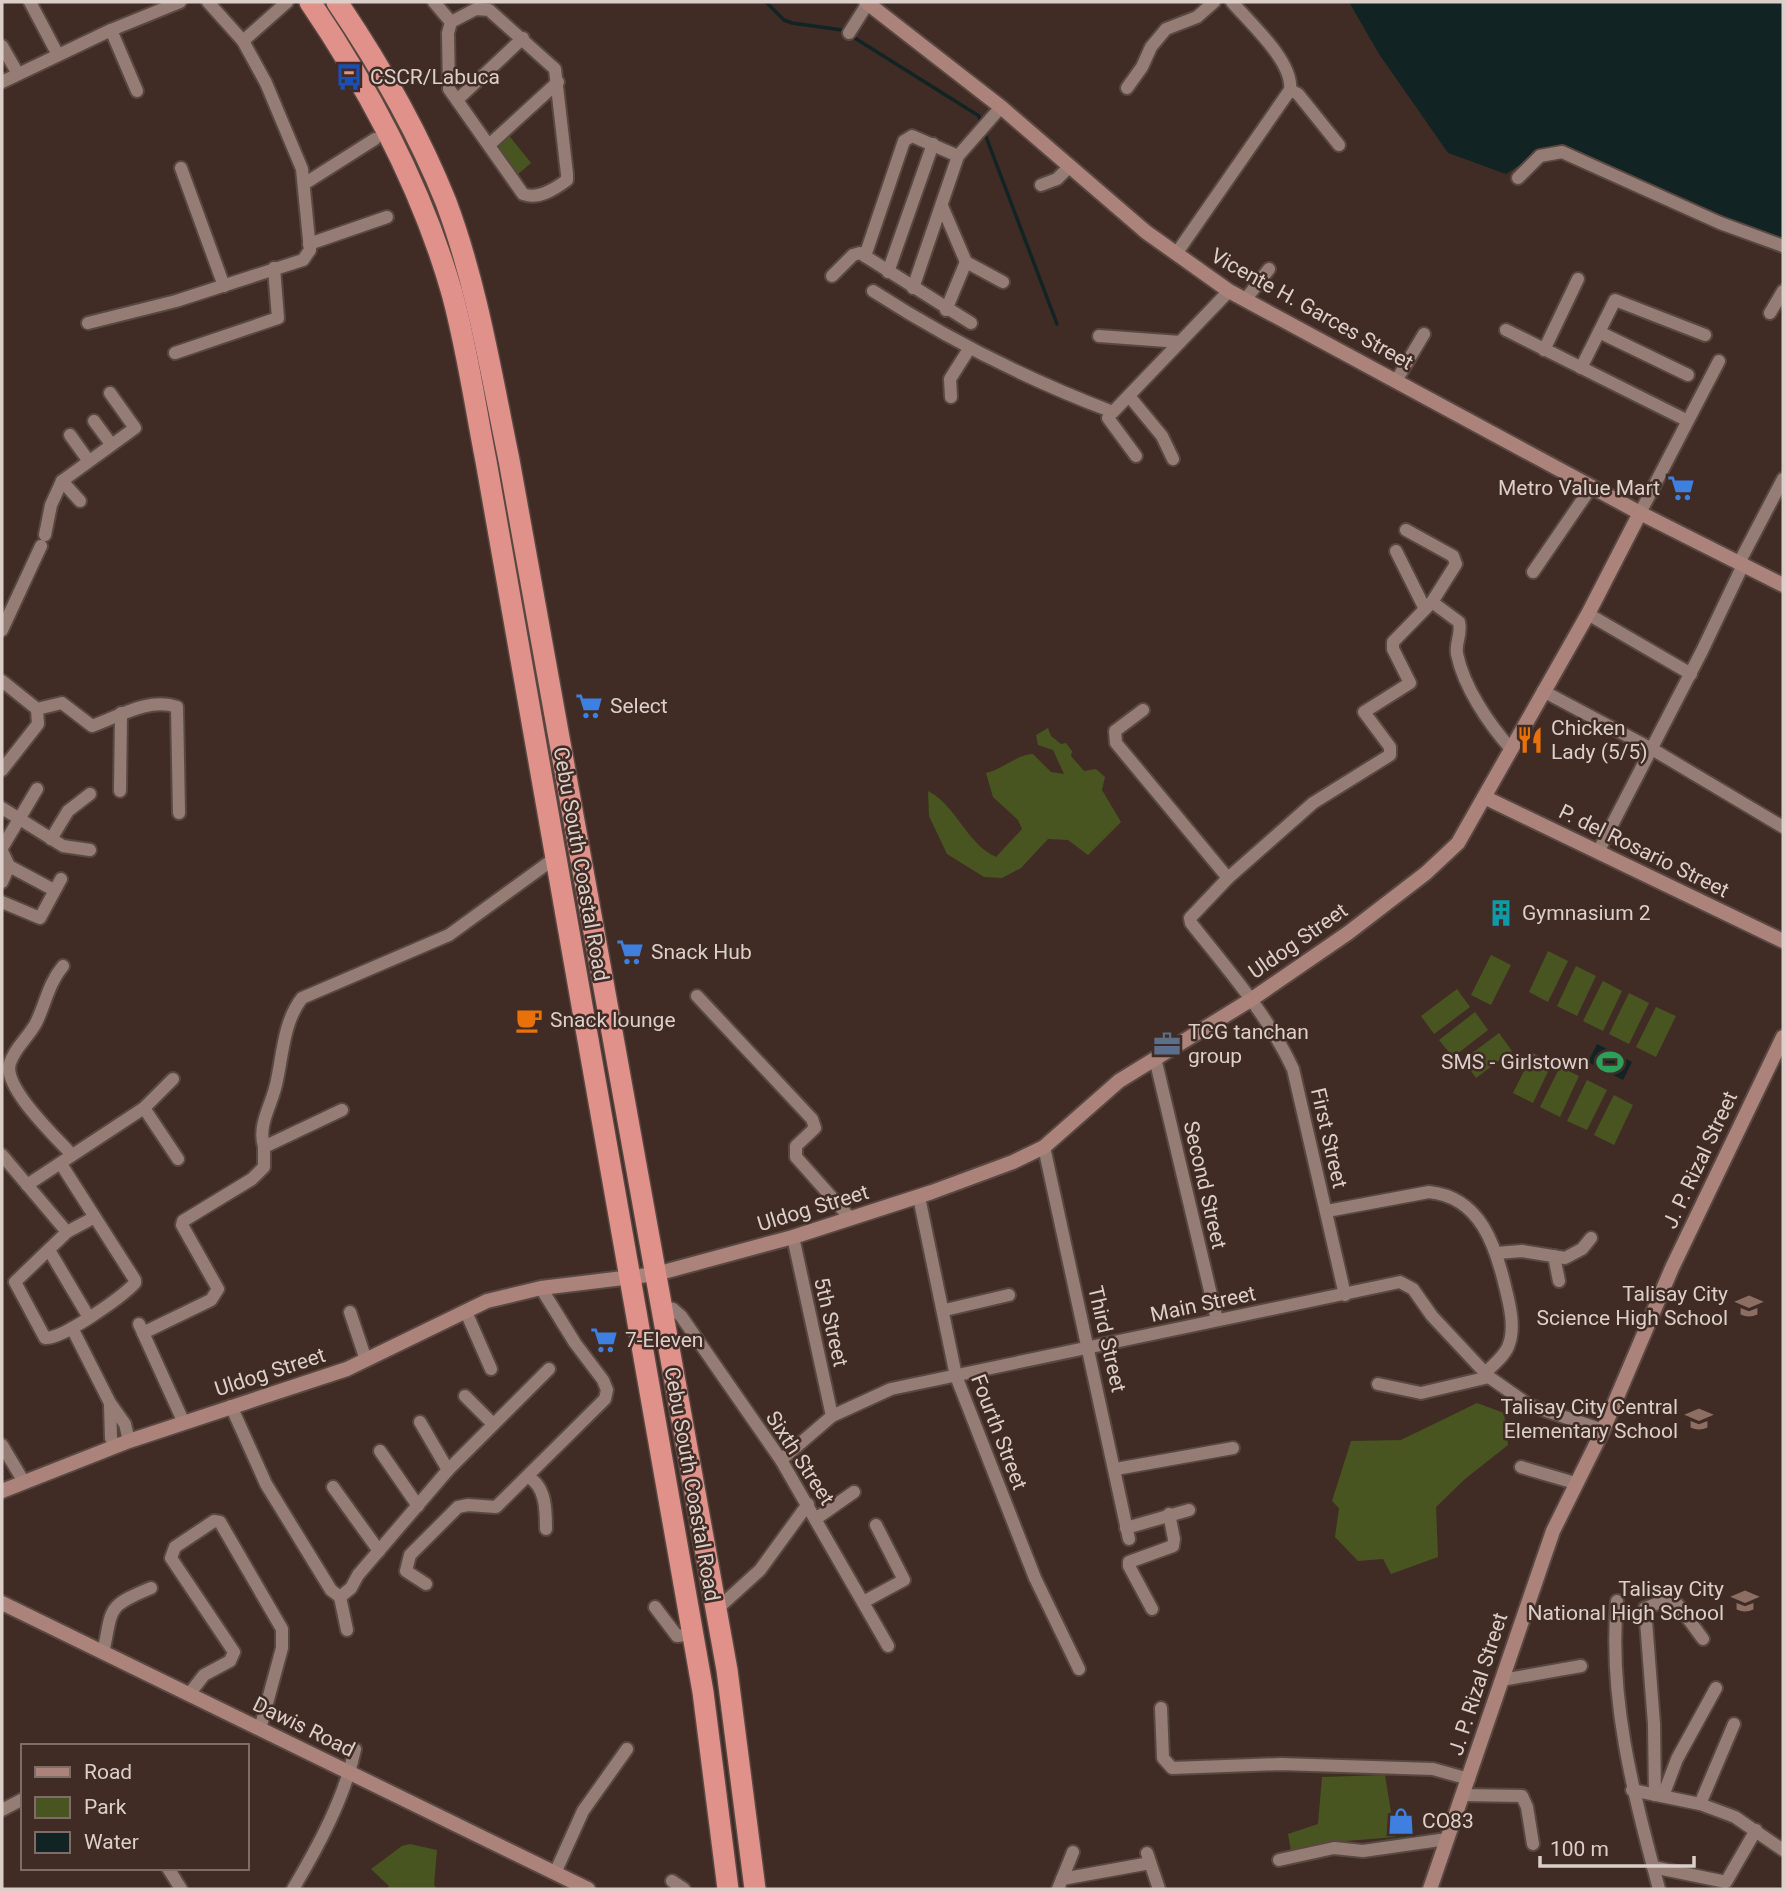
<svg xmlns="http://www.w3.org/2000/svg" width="1785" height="1891" viewBox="0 0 1785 1891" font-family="Roboto,sans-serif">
<rect width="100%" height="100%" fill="#402c25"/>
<g fill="#485520">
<path d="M507,133L531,163L516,176L491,145Z"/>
<path d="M1048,728L1051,736L1061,744L1066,743L1072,751L1071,756L1084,771L1096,769L1105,777L1102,790L1121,822L1088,855L1068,840L1048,839L1021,868L1002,878L984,877L947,854L929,816L928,791C956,805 966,843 996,857L1022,829L1018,820L993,797L986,773C1004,769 1015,755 1033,754L1051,772L1064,774L1053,750L1038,745L1036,735Z"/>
<path d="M1548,951L1568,961L1548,1002L1529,992Z"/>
<path d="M1491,955L1511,965L1491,1005L1471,995Z"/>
<path d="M1576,966L1596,976L1577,1016L1557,1006Z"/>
<path d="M1603,981L1622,991L1603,1031L1583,1021Z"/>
<path d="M1457,989L1470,1007L1434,1034L1421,1016Z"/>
<path d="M1629,993L1649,1003L1629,1044L1609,1034Z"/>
<path d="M1656,1007L1676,1016L1656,1057L1636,1047Z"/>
<path d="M1475,1012L1488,1030L1453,1057L1439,1040Z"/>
<path d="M1499,1033L1512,1051L1476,1078L1463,1060Z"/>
<path d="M1533,1053L1552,1063L1533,1103L1513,1093Z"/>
<path d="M1560,1067L1579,1076L1560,1117L1540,1107Z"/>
<path d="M1587,1080L1607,1090L1587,1130L1567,1121Z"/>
<path d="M1614,1095L1633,1105L1614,1145L1594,1135Z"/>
<path d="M1477,1403L1504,1413L1508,1445L1465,1479L1436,1507L1438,1557L1391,1574L1383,1559L1358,1561L1335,1537L1339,1508L1332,1501L1351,1441L1401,1440Z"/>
<path d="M1385,1775L1395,1837L1334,1842L1292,1856L1288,1834L1318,1824L1322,1777Z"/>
<path d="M410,1844L437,1850L434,1885L437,1889H387L389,1886L371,1869L402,1846Z"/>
</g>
<g fill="#122324">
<path d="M1349,2H1783V245L1748,225L1717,220L1662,190L1541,151L1506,174L1448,153L1379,54Z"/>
<path d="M1597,1044L1632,1062L1623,1080L1588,1062Z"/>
</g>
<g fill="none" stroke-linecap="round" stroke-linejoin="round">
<g stroke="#122324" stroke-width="3.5">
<path d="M766,2L784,20L792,23L842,30L979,116L981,123"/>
<path d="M985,134L1057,324"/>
</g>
<defs>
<g id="street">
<path d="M30,2L58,55"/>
<path d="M434,2L451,22L448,33L449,89L523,194C538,200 555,189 567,180V174L555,69L489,10L476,9L451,22"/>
<path d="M111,30L137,91"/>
<path d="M849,33L868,3"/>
<path d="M243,41L287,2"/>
<path d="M2,46L18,74"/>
<path d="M2,82L111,30L180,2"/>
<path d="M1127,88L1142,67L1151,47L1166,29L1197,17L1214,2"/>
<path d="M1290,90L1298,94L1339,145"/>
<path d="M457,100L523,38"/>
<path d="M489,145L558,82"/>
<path d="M181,168L224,286"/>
<path d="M1518,178L1540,156L1562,152L1720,223L1783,246"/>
<path d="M304,184L375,139"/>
<path d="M1041,185L1057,179L1070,166"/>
<path d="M942,206L966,262L1003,282"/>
<path d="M309,244L387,217"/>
<path d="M1176,254L1290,90C1294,62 1249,22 1232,2"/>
<path d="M865,256L904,141L912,136L958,156"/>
<path d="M888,272L933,144"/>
<path d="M832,276L853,255L860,253L971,323"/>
<path d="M913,288L958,156L1001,107"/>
<path d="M873,291C949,340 1028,380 1113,412L1229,291"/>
<path d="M1245,300L1269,269"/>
<path d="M946,310L966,262"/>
<path d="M1770,313L1783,291"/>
<path d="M88,323L176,301L303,260L310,250L302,169L266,83L243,41L208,2"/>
<path d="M1506,330L1686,420"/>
<path d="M1599,332L1688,375"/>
<path d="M1099,336L1180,342"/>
<path d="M1544,350L1578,279"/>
<path d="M175,353L278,318L274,268"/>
<path d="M1581,368L1615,300L1705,335"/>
<path d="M1396,381L1424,334"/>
<path d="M1129,396L1162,436L1173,459"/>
<path d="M951,397L950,379L969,349"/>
<path d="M1108,418L1136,456"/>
<path d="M94,421L111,444"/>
<path d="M70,435L88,460"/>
<path d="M62,481L80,501"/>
<path d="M1640,513L1719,361"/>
<path d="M45,535L51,505L62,481L135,428L110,393"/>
<path d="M1396,551L1425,609"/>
<path d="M1739,563L1783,479"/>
<path d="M1533,572L1592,486"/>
<path d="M1432,602L1459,622C1462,634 1455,643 1457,654C1464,688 1489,724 1511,749"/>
<path d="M1588,614L1691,674"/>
<path d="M2,630L41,546"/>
<path d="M2,681L37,709L62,703L92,726C118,717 149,697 177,707L179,813"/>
<path d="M1543,691L1652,749L1783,827"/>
<path d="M1143,710L1115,731L1116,743L1228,878"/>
<path d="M2,770L38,724L37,709"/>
<path d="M120,791L121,713"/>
<path d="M2,808L63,846L90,850"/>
<path d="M51,839L68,811L90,794"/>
<path d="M2,848L37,789"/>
<path d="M2,851L9,866L54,890"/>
<path d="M1598,852L1702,651L1743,565"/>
<path d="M2,882L9,866"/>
<path d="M2,902L40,918L61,879"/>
<path d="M63,966C48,984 46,1003 36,1023C28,1038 15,1047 10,1063C2,1087 56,1137 71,1154"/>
<path d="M697,996L812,1119L815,1128L796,1146V1157L851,1219"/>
<path d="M1155,1058L1217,1320"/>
<path d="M144,1108L178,1159"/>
<path d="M264,1147C257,1123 273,1104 277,1080C283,1052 284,1021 302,998L449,935L555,858"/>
<path d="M1044,1147L1129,1539"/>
<path d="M2,1155L67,1232"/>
<path d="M61,1164L135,1280V1283C122,1297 63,1339 45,1338L15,1282L67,1232L95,1217"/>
<path d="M27,1185L144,1108L173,1079"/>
<path d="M919,1197L956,1376L1035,1578L1079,1669"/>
<path d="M1327,1211L1429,1192C1481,1197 1496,1247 1506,1290C1510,1306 1515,1328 1509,1344C1506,1355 1493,1365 1485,1373"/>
<path d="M793,1237L832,1416"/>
<path d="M49,1250L88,1316"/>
<path d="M1497,1253L1522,1251L1565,1258L1582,1249L1591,1238"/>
<path d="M1554,1256L1559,1281"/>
<path d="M1345,1295L1293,1069C1268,1015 1228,970 1191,923L1190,918L1228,878L1313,803L1390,755V747L1364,712L1410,683L1393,649V642L1432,602L1456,564L1453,556L1406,530"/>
<path d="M662,1307L673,1309L681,1316L781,1460L888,1646"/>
<path d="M945,1310L1009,1295"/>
<path d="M350,1312L366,1360"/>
<path d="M466,1312L491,1369"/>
<path d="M139,1324L184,1423"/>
<path d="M72,1328L110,1403L125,1424L129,1441"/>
<path d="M143,1333L211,1300L218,1289L182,1225L183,1221L252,1179L264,1167V1147L342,1110"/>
<path d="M1378,1384L1421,1393L1489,1377"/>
<path d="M465,1396L492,1423"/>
<path d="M110,1404L111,1438L115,1447"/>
<path d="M231,1406L266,1484L331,1590L340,1597"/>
<path d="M420,1422L448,1470"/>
<path d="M2,1445L24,1482"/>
<path d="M380,1451L418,1506"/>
<path d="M781,1460L832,1416L891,1389L1400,1282L1413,1289L1432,1316L1489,1377L1529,1405L1603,1430"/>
<path d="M1521,1467L1575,1483"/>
<path d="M1116,1469L1233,1448"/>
<path d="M528,1477C546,1486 546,1511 546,1529"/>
<path d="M333,1487L379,1551"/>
<path d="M817,1518L854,1492"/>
<path d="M1126,1528L1189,1510"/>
<path d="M426,1584L406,1571L410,1555L458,1507L468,1505L496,1507L605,1399L607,1390L603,1380L575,1343L541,1288"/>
<path d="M340,1597L351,1588L358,1575L448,1470L549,1369"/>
<path d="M340,1597L347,1630"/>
<path d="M865,1601L904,1580L876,1525"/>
<path d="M1617,1601C1608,1700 1634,1795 1659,1889"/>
<path d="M655,1607L677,1636L693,1634"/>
<path d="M1152,1609L1129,1566V1562L1173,1546L1174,1539L1169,1514"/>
<path d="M716,1610L760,1570L808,1504"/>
<path d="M103,1653C113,1608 105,1607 151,1588"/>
<path d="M1502,1680L1581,1666"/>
<path d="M190,1693L204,1675L230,1661L234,1652L171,1558L175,1547L214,1521L220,1522L282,1629V1648L260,1729"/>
<path d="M1161,1708L1163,1758L1172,1768L1281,1764L1433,1769L1469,1779"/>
<path d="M1632,1790L1700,1804L1735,1817L1783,1850"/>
<path d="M1463,1795L1522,1796L1527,1807L1533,1844"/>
<path d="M1655,1795L1654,1724L1645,1608L1661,1602L1678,1605L1703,1639"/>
<path d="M1663,1796L1677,1759L1716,1688"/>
<path d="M1700,1804L1734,1724"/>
<path d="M2,1810L23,1799"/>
<path d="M1147,1853L1159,1889"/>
<path d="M1279,1860L1334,1848L1363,1851L1447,1839"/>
<path d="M1653,1867L1726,1882L1756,1830"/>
<path d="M168,1868L181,1889"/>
<path d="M555,1873L583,1811L627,1749"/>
<path d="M1062,1879L1150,1863"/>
<path d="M672,1881L684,1889"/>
<path d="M293,1889C318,1847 345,1797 355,1749"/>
<path d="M1058,1889L1073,1852"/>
</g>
<g id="secondary">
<path d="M866,2L1001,107L1146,232L1229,291L1640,513L1783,585"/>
<path d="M1486,798L1783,941"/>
<path d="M2,1491L129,1441L347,1369L487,1301L541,1288L656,1274L793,1237L932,1192L1013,1162L1044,1147L1119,1081L1252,999L1348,933L1426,873L1458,843L1588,614L1640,513"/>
<path d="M2,1603L588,1889"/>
<path d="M1430,1889L1553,1531L1603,1430L1672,1268L1783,1037"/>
</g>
<g id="highway">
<path d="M310,2C371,92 422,188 452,293C467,348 475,405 486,461L703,1692L728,1889"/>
<path d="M337,2C379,64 418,132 446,202C477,285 491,373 509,460L727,1670L755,1889"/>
</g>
</defs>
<use href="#street" stroke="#594842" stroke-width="16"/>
<use href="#secondary" stroke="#594842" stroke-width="18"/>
<use href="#highway" stroke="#594842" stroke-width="24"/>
<use href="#street" stroke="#957d75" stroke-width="12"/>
<use href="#secondary" stroke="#ab837b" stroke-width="14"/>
<use href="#highway" stroke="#df918a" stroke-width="21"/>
</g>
<defs>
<symbol id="bus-bare" viewBox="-9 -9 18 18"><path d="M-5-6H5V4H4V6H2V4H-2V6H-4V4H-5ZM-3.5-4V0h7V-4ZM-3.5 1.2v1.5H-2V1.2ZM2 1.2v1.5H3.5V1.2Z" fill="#1a4fb4" stroke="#402c25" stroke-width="2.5" paint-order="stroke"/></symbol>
<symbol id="supermarket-bare" viewBox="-9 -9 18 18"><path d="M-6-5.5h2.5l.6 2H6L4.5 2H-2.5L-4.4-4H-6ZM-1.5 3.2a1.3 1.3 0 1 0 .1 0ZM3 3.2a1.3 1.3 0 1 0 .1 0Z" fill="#3f7fe0" stroke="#402c25" stroke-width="2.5" paint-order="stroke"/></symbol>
<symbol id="restaurant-bare" viewBox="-9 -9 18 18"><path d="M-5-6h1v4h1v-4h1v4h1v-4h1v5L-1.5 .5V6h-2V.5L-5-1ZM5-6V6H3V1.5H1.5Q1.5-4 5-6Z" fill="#e8710a" stroke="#402c25" stroke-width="2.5" paint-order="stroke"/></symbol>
<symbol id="building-bare" viewBox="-9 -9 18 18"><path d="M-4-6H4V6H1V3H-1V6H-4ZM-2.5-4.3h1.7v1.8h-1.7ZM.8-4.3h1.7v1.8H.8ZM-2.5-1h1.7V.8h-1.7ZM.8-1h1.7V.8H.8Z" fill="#0f9aa8" stroke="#402c25" stroke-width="2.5" paint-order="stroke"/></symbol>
<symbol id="cafe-bare" viewBox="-9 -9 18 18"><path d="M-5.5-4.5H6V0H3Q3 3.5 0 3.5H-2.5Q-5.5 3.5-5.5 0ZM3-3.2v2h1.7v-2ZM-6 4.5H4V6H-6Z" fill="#e8710a" stroke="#402c25" stroke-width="2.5" paint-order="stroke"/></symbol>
<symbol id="office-bare" viewBox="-9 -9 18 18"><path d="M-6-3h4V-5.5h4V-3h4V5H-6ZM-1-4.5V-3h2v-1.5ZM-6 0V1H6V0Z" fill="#5c6f8a" stroke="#402c25" stroke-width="2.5" paint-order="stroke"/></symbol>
<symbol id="stadium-bare" viewBox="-9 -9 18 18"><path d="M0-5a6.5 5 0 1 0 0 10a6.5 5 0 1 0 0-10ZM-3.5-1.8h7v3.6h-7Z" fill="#2e9e5b" stroke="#402c25" stroke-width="2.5" paint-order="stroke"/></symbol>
<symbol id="school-bare" viewBox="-9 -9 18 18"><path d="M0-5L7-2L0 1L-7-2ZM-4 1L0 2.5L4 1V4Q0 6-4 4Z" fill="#8d6e63" stroke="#402c25" stroke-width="2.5" paint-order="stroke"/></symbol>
<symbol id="shop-bare" viewBox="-9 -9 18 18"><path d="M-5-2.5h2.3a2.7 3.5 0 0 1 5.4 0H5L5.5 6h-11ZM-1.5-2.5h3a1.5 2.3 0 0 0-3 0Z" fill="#3f7fe0" stroke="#402c25" stroke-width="2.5" paint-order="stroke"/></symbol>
</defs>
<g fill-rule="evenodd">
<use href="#bus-bare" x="330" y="58" width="38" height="38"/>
<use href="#supermarket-bare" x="1662" y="469" width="38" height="38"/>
<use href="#supermarket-bare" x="570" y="687" width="38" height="38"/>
<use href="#restaurant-bare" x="1511" y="721" width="38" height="38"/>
<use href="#building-bare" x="1482" y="894" width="38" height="38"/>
<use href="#supermarket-bare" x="611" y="933" width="38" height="38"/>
<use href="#cafe-bare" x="510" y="1001" width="38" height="38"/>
<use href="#office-bare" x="1148" y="1025" width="38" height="38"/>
<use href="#stadium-bare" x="1591" y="1043" width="38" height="38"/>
<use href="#school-bare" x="1730" y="1287" width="38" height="38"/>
<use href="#supermarket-bare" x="585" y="1321" width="38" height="38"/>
<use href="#school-bare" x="1680" y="1400" width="38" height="38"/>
<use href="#school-bare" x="1726" y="1582" width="38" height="38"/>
<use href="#shop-bare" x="1382" y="1802" width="38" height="38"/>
</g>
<g text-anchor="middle" stroke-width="5" stroke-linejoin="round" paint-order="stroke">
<g font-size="21" fill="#dccfca" stroke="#402c25" text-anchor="start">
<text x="370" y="84">CSCR/Labuca</text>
<text x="1660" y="495" text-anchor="end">Metro Value Mart</text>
<text x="610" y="713">Select</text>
<text x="1551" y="735">Chicken<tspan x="1551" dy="24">Lady (5/5)</tspan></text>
<text x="1522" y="920">Gymnasium 2</text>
<text x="651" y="959">Snack Hub</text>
<text x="550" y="1027">Snack lounge</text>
<text x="1188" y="1039">TCG tanchan<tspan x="1188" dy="24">group</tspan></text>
<text x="1589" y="1069" text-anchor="end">SMS - Girlstown</text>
<text x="1728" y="1301" text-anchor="end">Talisay City<tspan x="1728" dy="24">Science High School</tspan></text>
<text x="625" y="1347">7-Eleven</text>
<text x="1678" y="1414" text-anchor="end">Talisay City Central<tspan x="1678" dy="24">Elementary School</tspan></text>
<text x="1724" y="1596" text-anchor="end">Talisay City<tspan x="1724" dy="24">National High School</tspan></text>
<text x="1422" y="1828">CO83</text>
</g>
<g font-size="21" fill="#dccfca" stroke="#402c25">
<text transform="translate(1312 309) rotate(29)" y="7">Vicente H. Garces Street</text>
<text transform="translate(1644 851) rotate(26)" y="7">P. del Rosario Street</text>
<text transform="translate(581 864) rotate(80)" y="7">Cebu South Coastal Road</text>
<text transform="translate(1298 941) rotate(-35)" y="7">Uldog Street</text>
<text transform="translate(1329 1138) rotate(77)" y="7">First Street</text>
<text transform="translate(1700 1160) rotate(-65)" y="7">J. P. Rizal Street</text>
<text transform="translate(1205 1185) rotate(77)" y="7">Second Street</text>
<text transform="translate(813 1208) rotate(-17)" y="7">Uldog Street</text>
<text transform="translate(1203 1304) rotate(-12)" y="7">Main Street</text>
<text transform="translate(831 1322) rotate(77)" y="7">5th Street</text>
<text transform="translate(1107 1339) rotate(77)" y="7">Third Street</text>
<text transform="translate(270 1372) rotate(-18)" y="7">Uldog Street</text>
<text transform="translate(999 1432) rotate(69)" y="7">Fourth Street</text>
<text transform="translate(800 1458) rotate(57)" y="7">Sixth Street</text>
<text transform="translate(692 1484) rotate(80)" y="7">Cebu South Coastal Road</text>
<text transform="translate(1478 1684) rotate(-72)" y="7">J. P. Rizal Street</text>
<text transform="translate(304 1727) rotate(26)" y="7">Dawis Road</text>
</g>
</g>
<rect width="1785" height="1891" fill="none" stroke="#dccfca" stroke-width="7"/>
<rect x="21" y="1744" width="228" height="126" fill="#402c25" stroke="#7e6d67" stroke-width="2"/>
<rect x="35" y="1767" width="35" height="10" fill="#ab837b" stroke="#7e6d67" stroke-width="2"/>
<text x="84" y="1779" font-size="21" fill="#dccfca">Road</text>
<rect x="35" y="1797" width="35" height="21" fill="#485520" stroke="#7e6d67" stroke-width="2"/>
<text x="84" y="1814" font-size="21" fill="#dccfca">Park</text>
<rect x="35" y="1832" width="35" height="21" fill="#122324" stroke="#7e6d67" stroke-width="2"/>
<text x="84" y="1849" font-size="21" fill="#dccfca">Water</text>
<path d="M1540 1856v10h154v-10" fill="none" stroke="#dccfca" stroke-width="3.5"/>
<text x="1550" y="1856" font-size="21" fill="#dccfca" stroke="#402c25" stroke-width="5" paint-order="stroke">100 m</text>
</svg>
